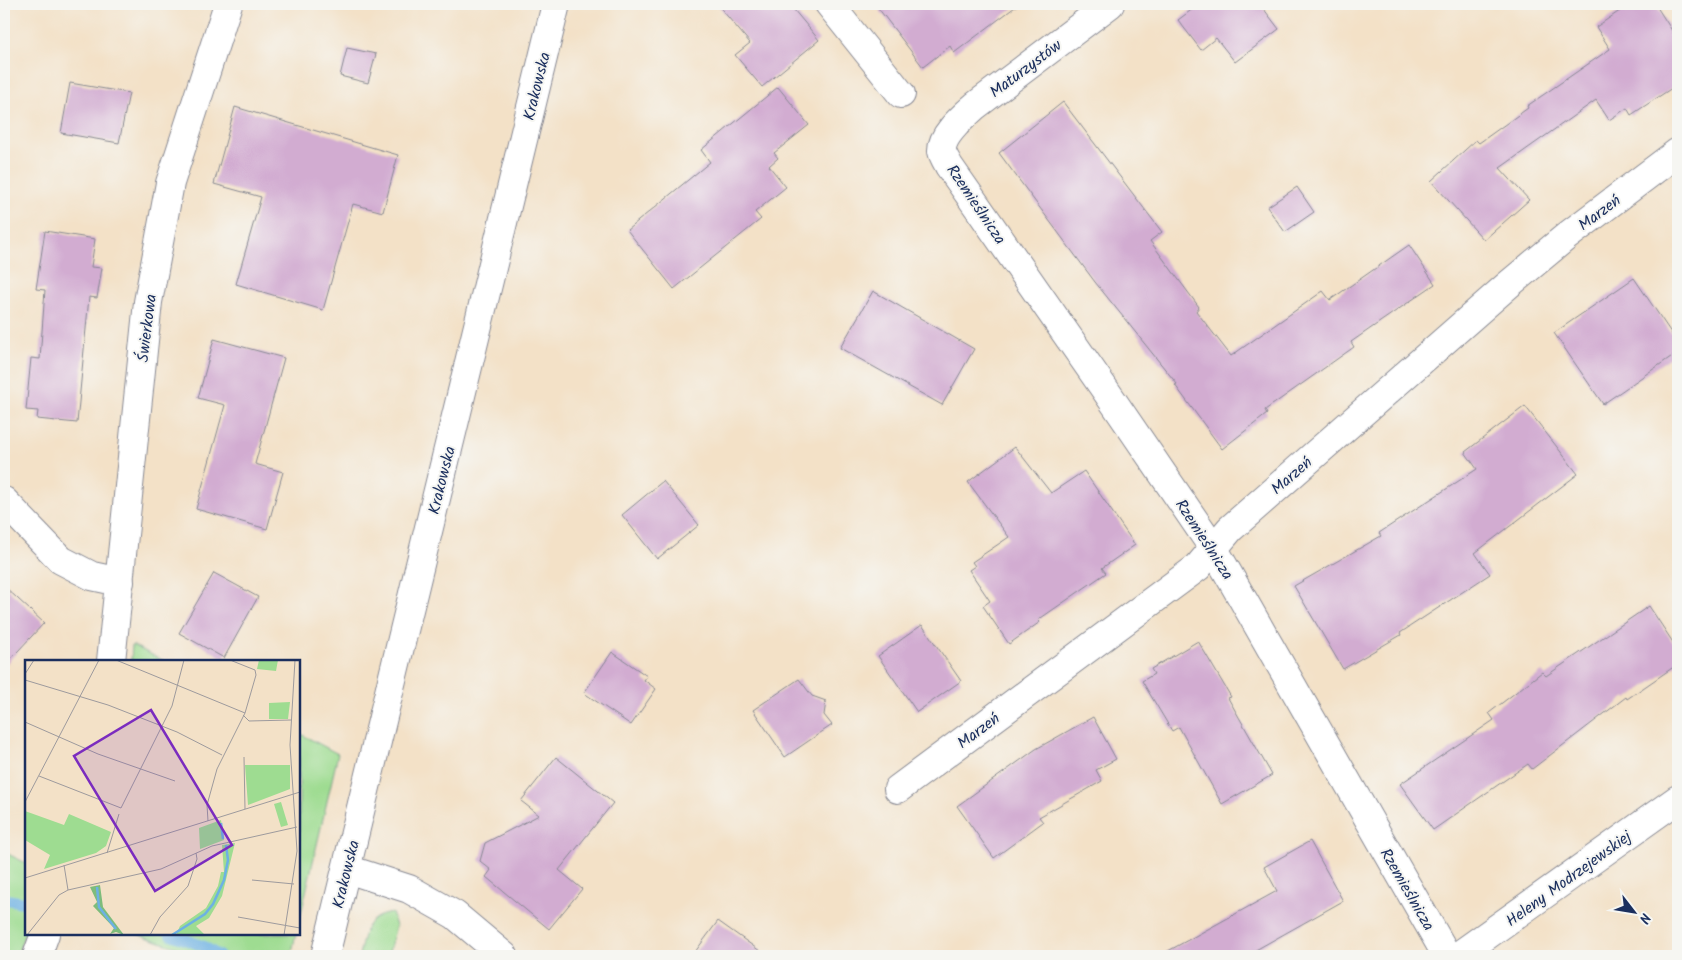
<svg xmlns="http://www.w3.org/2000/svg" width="1682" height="960" viewBox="0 0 1682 960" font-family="Kalam,sans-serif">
<rect width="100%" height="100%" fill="#f6f6f2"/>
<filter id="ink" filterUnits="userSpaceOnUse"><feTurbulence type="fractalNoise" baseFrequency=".02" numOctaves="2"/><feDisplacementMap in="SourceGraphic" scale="10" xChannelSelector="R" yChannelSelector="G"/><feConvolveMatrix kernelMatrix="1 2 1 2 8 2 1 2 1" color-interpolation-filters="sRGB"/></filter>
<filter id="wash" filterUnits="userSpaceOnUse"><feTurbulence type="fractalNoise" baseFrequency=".0096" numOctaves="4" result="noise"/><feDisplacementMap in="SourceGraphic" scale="20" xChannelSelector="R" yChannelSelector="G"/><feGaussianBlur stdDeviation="1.12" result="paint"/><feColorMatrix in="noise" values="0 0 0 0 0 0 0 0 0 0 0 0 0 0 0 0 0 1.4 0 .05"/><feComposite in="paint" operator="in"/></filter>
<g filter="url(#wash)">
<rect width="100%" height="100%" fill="#f3e1c7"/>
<g fill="#9edc91" stroke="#5c8678">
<path d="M132,645L164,661H131Z"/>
<path d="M299,733L338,754L299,922Z"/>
<path d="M4,852L26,863V930L17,956H4Z"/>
<path d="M392,913L396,926L388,956H359C365,932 364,917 392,913Z"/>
<path d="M137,934H296L291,956H201Z"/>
</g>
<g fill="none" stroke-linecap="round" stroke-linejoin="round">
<g stroke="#6db1e3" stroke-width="11">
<path d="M4,899L26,903"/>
<path d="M170,934L203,946L219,956"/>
</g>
</g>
<g id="blocks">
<g fill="#d2acd1">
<path d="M717,4H789L819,40L762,87L735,55L750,43Z"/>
<path d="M875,4H1019L954,53L950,46L923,67Z"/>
<path d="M1190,4H1260L1279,29L1235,62L1216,38L1201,50L1178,20L1194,8Z"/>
<path d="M1630,4H1655L1678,40V84L1631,115L1627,108L1609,120L1596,100L1500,168L1529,200L1484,240L1431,181L1476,140L1479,143L1528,108L1527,106L1610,49L1596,27Z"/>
<path d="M347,48L376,54L368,83L340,76Z"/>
<path d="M70,83L129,93L119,143L61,133Z"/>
<path d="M778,87L809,125L774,153L778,158L769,166L786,187L755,212L761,219L674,289L627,230L710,162L701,150Z"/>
<path d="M1063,102L1162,232L1150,241L1199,307L1196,311L1231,356L1323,291L1330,300L1409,245L1435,284L1351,342L1354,347L1265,410L1267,414L1222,449L1175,385L1177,384L1095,282L999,153Z"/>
<path d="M235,107L398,155L383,212L353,204L323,310L236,284L261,197L214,184Z"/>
<path d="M1297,187L1314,212L1285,232L1267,207Z"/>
<path d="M45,231L95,239L91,267L102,268L97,298L89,297L77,423L37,419L38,411L26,410L31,358L40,359L45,290L36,289Z"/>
<path d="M1634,278L1678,343V352L1603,404L1554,333Z"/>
<path d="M873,291L974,349L942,405L840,348Z"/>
<path d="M214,339L284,358L255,464L283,472L267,529L196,509L225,405L198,398Z"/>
<path d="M1525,406L1578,474L1475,553L1490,574L1400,633L1401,635L1343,669L1294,586L1381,536L1379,533L1477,469L1465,452Z"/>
<path d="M1015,447L1051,493L1084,471L1135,545L1102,568L1106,573L1038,620L1040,622L1009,644L983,606L990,601L969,570L975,566L972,562L1009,537L968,482Z"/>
<path d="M663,481L699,525L657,559L622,515Z"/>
<path d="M214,573L258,597L224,658L179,633Z"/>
<path d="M4,586L44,623L4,666Z"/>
<path d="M1649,606L1678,650V664L1627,699L1626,697L1532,769L1528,764L1433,830L1400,784L1494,720L1489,713L1542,672L1546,676Z"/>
<path d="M922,625L961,681L917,712L878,656Z"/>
<path d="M1198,641L1231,697L1228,698L1272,775L1222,804L1179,727L1172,731L1142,681L1154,674L1151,669Z"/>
<path d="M612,652L647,676L644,680L656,689L631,725L584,693Z"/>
<path d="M799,679L812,696L826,701L824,715L832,725L785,757L753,710Z"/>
<path d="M1093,717L1116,759L1096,770L1102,781L1039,817L1043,822L994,858L957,806L1036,749Z"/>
<path d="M556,757L613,803L559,870L582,889L549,929L486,877L491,870L480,861L485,843L539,815L521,801Z"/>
<path d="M1310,841L1343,901L1245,956H1159L1277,891L1264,867Z"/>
<path d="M718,921L767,956H692Z"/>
</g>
</g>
</g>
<g filter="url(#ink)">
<use href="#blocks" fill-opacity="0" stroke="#878892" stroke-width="1"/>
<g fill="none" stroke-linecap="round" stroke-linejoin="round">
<defs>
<g id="minor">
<path d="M829,4L901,94"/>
<path d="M1110,4L975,106C964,116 941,135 942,151C943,156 947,162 949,166L1106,391L1214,549L1447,956"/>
<path d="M4,501L61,560L92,576L120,582"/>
<path d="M111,661L148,302L170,183L228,4"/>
<path d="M898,789L1198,567L1230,529L1508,285L1567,236L1678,152"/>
<path d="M347,869L409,889L455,915L504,956"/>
<path d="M37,956L45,934"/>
<path d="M1458,956L1678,799"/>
</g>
<path id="major" d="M325,956L556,4"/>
</defs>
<use href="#minor" stroke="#878892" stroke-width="30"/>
<use href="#major" stroke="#878892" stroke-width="30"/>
<use href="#minor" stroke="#fff" stroke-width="28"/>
<use href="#major" stroke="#fff" stroke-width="28"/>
</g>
</g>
<g text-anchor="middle" stroke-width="4" stroke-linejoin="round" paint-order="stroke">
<g font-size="16" fill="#1b2f5e" stroke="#f6f6f2">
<text transform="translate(1025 68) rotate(-37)" y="6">Maturzystów</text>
<text transform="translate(536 86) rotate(-76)" y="6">Krakowska</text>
<text transform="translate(977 204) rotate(56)" y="6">Rzemieślnicza</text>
<text transform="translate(1599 212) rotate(-37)" y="6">Marzeń</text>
<text transform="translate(146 328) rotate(-83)" y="6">Świerkowa</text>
<text transform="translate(1291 475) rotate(-41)" y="6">Marzeń</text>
<text transform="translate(441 480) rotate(-76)" y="6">Krakowska</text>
<text transform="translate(1205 539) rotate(57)" y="6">Rzemieślnicza</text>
<text transform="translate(978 730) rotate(-37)" y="6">Marzeń</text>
<text transform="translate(345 874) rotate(-76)" y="6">Krakowska</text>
<text transform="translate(1568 878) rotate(-36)" y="6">Heleny Modrzejewskiej</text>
<text transform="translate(1408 889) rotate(60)" y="6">Rzemieślnicza</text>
</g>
</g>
<g transform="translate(25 660)">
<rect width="275" height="275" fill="#f3e1c7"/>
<path d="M234,0H253L251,11L232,9ZM265,42L263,59H244V43ZM220,105H265V129L223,145ZM256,142L263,165L256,167L249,144ZM0,151L39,165L44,154L86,172L81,186L71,193L19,209L25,195L0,180ZM196,160L199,180L175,189L174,168ZM210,183L197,236L184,258L171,266L180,275H151L155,266L181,248L193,226L196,212H199L197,185Z" fill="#9edc91"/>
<path d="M75,225L78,247L99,275L91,272L85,274L89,268L68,246L72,242L65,227Z" fill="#7ebc7b"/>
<path fill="none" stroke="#6db1e3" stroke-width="2.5" d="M196,163L198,179M72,227L74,247L91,269M147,275L180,254L188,244L199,220L203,200L201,185"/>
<path fill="none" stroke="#9d9a9d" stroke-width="1" d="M91,0L220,53M0,14L9,0M0,20L83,45L152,72L197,95M218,55L224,61L266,60M0,62L73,94L150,121M219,97L220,149M14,116L96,148L147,46L159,0M0,142L74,0M183,161L182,145L192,109L220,53L231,15L230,10L205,0M82,193L94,154M39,205L43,230M0,218L275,132M227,220L269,224M213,257L275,268M2,275L34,235L43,230L136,209L187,186L272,167M125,275L135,257L163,226L172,199L171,193M259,275L272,191L265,85L270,0"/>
<path fill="#7b2cbf" fill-opacity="0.15" stroke="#7b2cbf" stroke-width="2.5" d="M126,50L207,185L130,231L49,96Z"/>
<rect width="275" height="275" fill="none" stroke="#1b2f5e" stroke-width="2.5"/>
</g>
<rect width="1682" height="960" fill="none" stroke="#f6f6f2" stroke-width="20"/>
<g transform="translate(1634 912) rotate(121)" stroke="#f6f6f2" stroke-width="4" paint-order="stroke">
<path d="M0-4L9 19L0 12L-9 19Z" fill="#1b2f5e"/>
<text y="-8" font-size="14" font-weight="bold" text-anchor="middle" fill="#1b2f5e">N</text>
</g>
</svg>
